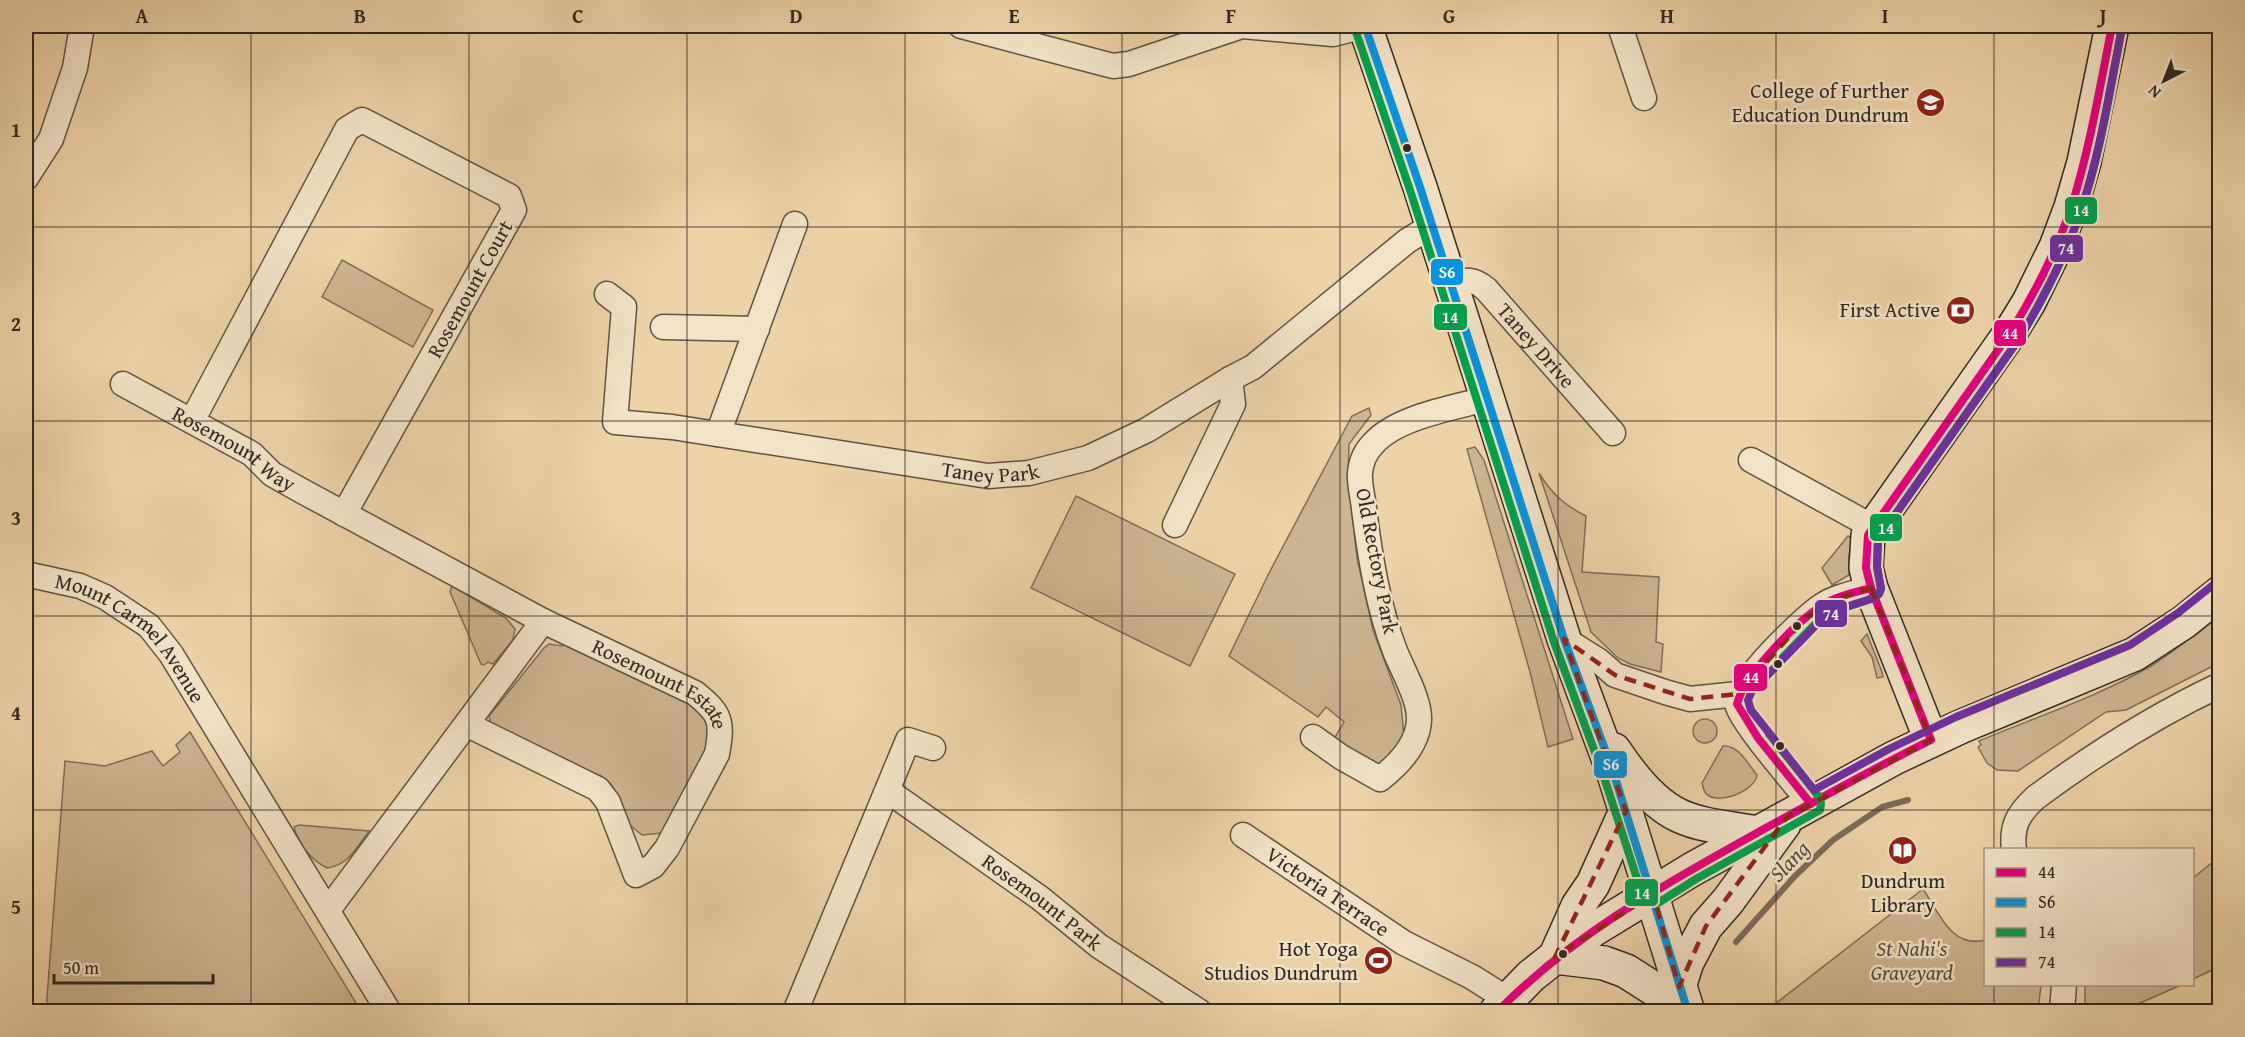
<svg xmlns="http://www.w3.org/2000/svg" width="2245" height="1037" viewBox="0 0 2245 1037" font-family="'Gentium Book Plus',serif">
<rect width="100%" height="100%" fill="#edd2a8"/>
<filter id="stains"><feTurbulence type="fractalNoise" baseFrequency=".00333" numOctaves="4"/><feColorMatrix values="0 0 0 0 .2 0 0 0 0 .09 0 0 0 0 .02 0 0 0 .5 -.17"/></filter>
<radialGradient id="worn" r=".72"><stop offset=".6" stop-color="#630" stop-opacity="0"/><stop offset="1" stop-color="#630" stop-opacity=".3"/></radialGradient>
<g fill="#cdb591" stroke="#7f6e58" stroke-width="1.5">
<path d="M342,260L433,310L413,347L322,297Z"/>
<path d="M1369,408L1371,415L1349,444L1348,478L1357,558L1373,630L1401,705L1404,737L1379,769L1334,739L1344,722L1326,707L1318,717L1229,656L1269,573L1352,416Z"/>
<path d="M1475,447L1484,460L1573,739L1548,747L1530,672L1467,449Z"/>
<path d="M1539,473C1552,494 1564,505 1586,516L1582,572L1659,577L1656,642L1663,644L1661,672L1630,664L1618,658L1591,632Z"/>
<path d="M1076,496L1235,574L1190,666L1031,588Z"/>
<path d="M1848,536L1853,539L1849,555V575L1832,585L1822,568Z"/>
<path d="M454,587L506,618L515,629L513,640L493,664L488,662L484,665L481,664L450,592L451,588Z"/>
<path d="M2219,612V663L2126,710L2106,712L2018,771L1997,770L1987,763L1978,747L1981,745L1979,741C2036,717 2097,697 2151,666C2175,651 2199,631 2219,612Z"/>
<path d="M1867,634L1882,672L1883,677L1877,678L1872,657L1861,641Z"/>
<path d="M565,641L695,707C702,716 709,723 709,736C710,756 674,813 663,833L642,835L630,825L620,800L610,783L601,776L495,731L491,724L489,716L544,648L549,644L562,646Z"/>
<circle cx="1705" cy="731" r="12"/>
<path d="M190,732L361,1011H46L65,761L105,766L152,751L163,766L180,752L176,745Z"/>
<path d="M1723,746C1739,745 1747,763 1757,775C1755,792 1714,807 1705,792C1703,789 1703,786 1702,783Z"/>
<path d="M299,825L369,831C357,847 349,865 327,868C311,860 299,845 294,827Z"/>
<path d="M2219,857V967L2193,979V878Z"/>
<path d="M1923,889C1939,913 1952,949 1985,940L1986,984L2041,985L2038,1011H1766Z"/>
<path d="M2085,985V984L2181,985L2122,1011H2085Z"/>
</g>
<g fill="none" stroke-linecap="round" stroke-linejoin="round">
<path stroke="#7b6b55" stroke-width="6" d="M1736,942L1795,876L1833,840L1882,807L1908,800"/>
<defs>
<g id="street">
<path d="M961,26L1113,66L1129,64L1242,26L1333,34L1365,26"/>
<path d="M1620,26L1644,98"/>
<path d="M26,178L51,139L75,68L82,26"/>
<path id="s1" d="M1450,283C1466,280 1473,278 1486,289L1613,433"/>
<path id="s2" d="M607,294L624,307L615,422L672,427L988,476L1029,473L1088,458L1147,430L1230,379L1253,367L1407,241L1431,226"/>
<path d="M663,327L757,329"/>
<path id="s3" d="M123,384L252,454L272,474L302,491L543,621L695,693C721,714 723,721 717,754L667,848L653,866L636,875L608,802L598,789L468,725"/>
<path d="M192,421L347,129L362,120L509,196L514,210L344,514"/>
<path d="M718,434L795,224"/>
<path d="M1751,460L1873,527"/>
<path d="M1175,525L1233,404L1230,379"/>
<path id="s4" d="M26,574L80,586L105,597L149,626L171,654L389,1012"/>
<path d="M1564,639L1599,661L1615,675L1665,692L1690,699L1738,694"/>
<path d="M1313,737L1341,757L1380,779C1398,765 1418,744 1419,720C1420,700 1403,671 1395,651C1378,607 1370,556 1364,509C1363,497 1359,484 1360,473C1361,462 1366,451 1373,444C1396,417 1453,408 1486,399"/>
<path id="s5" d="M888,791L1040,898L1099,946L1200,1012"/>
<path d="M1811,804C1797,786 1740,721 1737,704C1734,685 1805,616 1823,605C1837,596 1855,593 1871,588"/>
<path id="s6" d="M1243,835L1404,943L1472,977L1507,999"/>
<path d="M2014,850C2011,826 2018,814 2035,798C2093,755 2154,716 2220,685"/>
<path d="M328,910L543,621"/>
<path d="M795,1012L908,740L933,748"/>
<path d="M2062,1012L2064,984"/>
</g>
<g id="secondary">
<path d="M1365,26L1420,187L1564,639L1613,771L1688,1012"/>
<path d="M1931,740L1871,588L1866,568L1868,535L2010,333L2029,302L2056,247L2071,207L2084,162L2112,26"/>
<path d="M1614,750C1630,774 1653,804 1680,816C1704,827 1733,828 1758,833"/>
<path d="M1556,955L1578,906L1593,884L1626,811"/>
<path d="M1555,957L1604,963L1626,971L1687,1010"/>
<path d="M1679,987L1687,962L1706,926L1728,901L1784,824"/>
<path d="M1496,1012L1531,976L1555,957L1593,930L1691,870L1894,758L1960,727L2135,654L2184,622L2220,593"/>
</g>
</defs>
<use href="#street" stroke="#605240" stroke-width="27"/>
<use href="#secondary" stroke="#31281e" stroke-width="36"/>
<use href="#street" stroke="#f3e2c6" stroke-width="24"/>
<use href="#secondary" stroke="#f3e2c6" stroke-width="33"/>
<defs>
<g id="bus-1">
<path d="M1811,804L1758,738L1737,704C1744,675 1800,618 1826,603C1840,595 1856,592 1871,588"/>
<path d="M1497,1012C1576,932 1665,884 1762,830C1818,800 1874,768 1931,740L1871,588L1866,568L1868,535L2010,333C2035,293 2057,250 2072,205C2090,147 2100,86 2112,26"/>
</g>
<path id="bus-2" d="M1365,26L1420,187L1564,639L1613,771L1688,1012"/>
<g id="bus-3">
<path d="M1355,29L1410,190L1554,642L1603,774L1643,897L1647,903H1658L1696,879L1820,810L1821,804L1820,798L1769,734"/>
<path d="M1783,657L1814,625L1829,613L1874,598L1879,594L1881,589L1877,567L1878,539L2019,339C2044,299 2065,256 2081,211C2101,152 2110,89 2122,28"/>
</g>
<path id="bus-4" d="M2122,28C2110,88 2101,149 2082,207C2067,254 2044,297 2019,339L1878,539L1877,567L1881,588L1879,594L1874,598L1839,609L1822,619L1752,691L1748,700L1751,710L1814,790L1889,749L1956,717L2130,645L2178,613L2213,585"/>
</defs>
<use href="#bus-1" stroke="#f3e2c6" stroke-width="12"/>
<use href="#bus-2" stroke="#f3e2c6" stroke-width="12"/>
<use href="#bus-3" stroke="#f3e2c6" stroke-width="12"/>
<use href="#bus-4" stroke="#f3e2c6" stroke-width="12"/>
<use href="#bus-1" stroke="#e5007d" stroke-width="8"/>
<use href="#bus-2" stroke="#0793dd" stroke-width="8"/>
<use href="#bus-3" stroke="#02a04e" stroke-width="8"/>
<use href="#bus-4" stroke="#6c30a1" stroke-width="8"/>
</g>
<path fill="none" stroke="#8f2418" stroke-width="4.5" stroke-dasharray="12 8" stroke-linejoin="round" d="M1871,588L1931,740L1787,817L1706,926L1679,987L1653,894L1555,957L1626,811L1564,639L1615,675L1690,699L1738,694L1807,617L1835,599Z"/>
<path fill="none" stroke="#31281e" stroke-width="1.5" stroke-opacity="0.55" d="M251,26V1012M469,26V1012M687,26V1012M905,26V1012M1122,26V1012M1340,26V1012M1558,26V1012M1776,26V1012M1994,26V850M26,227H2220M26,421H2220M26,616H2220M26,810H2220M1994,984V1012"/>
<defs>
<symbol id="university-disc" viewBox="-11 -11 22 22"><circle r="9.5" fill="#8f2418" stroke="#f3e2c6"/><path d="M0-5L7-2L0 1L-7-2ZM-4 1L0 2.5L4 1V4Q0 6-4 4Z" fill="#fff"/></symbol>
<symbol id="bank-disc" viewBox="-11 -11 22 22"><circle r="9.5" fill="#8f2418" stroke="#f3e2c6"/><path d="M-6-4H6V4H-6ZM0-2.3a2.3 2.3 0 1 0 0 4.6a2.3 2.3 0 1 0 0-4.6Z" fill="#fff"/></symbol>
<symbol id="library-disc" viewBox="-11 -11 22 22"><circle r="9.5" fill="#8f2418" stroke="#f3e2c6"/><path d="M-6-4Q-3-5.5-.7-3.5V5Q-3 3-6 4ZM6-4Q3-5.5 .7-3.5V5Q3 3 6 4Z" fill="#fff"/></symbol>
<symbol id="stadium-disc" viewBox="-11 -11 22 22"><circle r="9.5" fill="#8f2418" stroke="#f3e2c6"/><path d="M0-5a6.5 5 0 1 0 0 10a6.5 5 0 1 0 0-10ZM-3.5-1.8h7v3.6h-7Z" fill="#fff"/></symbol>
</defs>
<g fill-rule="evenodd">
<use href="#university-disc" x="1914" y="86" width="33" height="33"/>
<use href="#bank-disc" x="1944" y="294" width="33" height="33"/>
<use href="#library-disc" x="1886" y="834" width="33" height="33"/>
<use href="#stadium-disc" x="1362" y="944" width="33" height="33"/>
</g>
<g fill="#31281e" stroke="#f3e2c6" stroke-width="2">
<circle cx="1407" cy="148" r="5"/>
<circle cx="1797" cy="626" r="5"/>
<circle cx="1778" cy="664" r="5"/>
<circle cx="1780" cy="746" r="5"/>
<circle cx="1563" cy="954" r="5"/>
</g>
<g text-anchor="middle" stroke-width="5" stroke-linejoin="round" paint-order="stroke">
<g font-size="21" fill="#31281e" stroke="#f3e2c6" text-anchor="end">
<text x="1909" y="98">College of Further<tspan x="1909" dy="24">Education Dundrum</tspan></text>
<text x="1940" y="317">First Active</text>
<text x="1903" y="888" text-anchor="middle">Dundrum<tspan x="1903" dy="24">Library</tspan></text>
<text x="1358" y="956">Hot Yoga<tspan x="1358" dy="24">Studios Dundrum</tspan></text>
</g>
<g font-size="21" fill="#31281e" stroke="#f3e2c6">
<text transform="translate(470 289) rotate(-61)" y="7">Rosemount Court</text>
<text dy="7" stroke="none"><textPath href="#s1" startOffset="114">Taney Drive</textPath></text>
<text dy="7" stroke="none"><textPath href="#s3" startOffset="129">Rosemount Way</textPath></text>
<text dy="7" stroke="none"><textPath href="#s2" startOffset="516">Taney Park</textPath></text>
<text transform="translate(1377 561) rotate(79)" y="7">Old Rectory Park</text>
<text dy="7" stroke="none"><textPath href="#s4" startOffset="128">Mount Carmel Avenue</textPath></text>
<text dy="7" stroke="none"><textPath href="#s3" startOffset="618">Rosemount Estate</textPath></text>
<text dy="7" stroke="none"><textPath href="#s6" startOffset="102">Victoria Terrace</textPath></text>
<text dy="7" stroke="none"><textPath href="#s5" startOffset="190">Rosemount Park</textPath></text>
</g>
<g font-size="21" font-style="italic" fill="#584b3b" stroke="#f3e2c6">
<text x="1912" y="956">St Nahi's<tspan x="1912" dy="24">Graveyard</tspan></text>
</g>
<g font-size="22" font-style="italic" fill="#564a39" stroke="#f3e2c6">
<text transform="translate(1789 861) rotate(-46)" y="8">Slang</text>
</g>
</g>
<g stroke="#f3e2c6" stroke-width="2">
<rect x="2064" y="196" width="34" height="29" rx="6" fill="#02a04e"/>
<rect x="2049" y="234" width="35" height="29" rx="6" fill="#6c30a1"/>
<rect x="1430" y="258" width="34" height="28" rx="6" fill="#0793dd"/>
<rect x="1433" y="303" width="35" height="28" rx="6" fill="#02a04e"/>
<rect x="1993" y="319" width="34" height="28" rx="6" fill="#e5007d"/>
<rect x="1869" y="513" width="34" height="29" rx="6" fill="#02a04e"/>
<rect x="1814" y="599" width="34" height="29" rx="6" fill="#6c30a1"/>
<rect x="1733" y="663" width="35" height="29" rx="6" fill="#e5007d"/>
<rect x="1593" y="750" width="35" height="29" rx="6" fill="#0793dd"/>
<rect x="1624" y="878" width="35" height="29" rx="6" fill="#02a04e"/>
</g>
<g font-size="16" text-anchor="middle" font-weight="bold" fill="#fff">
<text x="2081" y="216">14</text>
<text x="2066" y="254">74</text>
<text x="1447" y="278">S6</text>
<text x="1450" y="323">14</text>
<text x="2010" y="339">44</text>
<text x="1886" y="534">14</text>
<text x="1831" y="620">74</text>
<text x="1751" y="683">44</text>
<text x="1611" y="770">S6</text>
<text x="1642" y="899">14</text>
</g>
<rect width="2245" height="1037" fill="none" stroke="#edd2a8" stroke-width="66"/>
<rect x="1984" y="848" width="210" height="138" fill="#f3e2c6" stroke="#a59883" stroke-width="1.5"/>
<rect x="1996" y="868" width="30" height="9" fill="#e5007d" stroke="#a59883" stroke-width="1.5"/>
<text x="2038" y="878" font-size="18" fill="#31281e">44</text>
<rect x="1996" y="898" width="30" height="9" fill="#0793dd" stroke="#a59883" stroke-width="1.5"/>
<text x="2038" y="908" font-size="18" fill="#31281e">S6</text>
<rect x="1996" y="928" width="30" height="9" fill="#02a04e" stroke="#a59883" stroke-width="1.5"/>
<text x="2038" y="938" font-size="18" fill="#31281e">14</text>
<rect x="1996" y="958" width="30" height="9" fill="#6c30a1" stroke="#a59883" stroke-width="1.5"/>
<text x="2038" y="968" font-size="18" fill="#31281e">74</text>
<g transform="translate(2164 81) rotate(222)" stroke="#f3e2c6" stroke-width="4.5" paint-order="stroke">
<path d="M0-4.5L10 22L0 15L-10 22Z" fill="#31281e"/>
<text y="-9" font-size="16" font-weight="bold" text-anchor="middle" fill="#31281e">N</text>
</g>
<path d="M54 974v9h159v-9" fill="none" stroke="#31281e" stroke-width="3"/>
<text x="63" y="974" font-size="18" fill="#31281e" stroke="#f3e2c6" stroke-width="4.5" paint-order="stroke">50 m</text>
<rect x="33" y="33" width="2179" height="971" fill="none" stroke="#31281e" stroke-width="2"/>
<g font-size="20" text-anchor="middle" font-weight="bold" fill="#31281e">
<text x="142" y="23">A</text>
<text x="360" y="23">B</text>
<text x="578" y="23">C</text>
<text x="796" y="23">D</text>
<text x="1014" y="23">E</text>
<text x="1231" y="23">F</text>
<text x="1449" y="23">G</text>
<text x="1667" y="23">H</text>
<text x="1885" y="23">I</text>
<text x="2103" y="23">J</text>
<text x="16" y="137">1</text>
<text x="16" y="331">2</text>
<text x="16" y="525">3</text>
<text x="16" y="720">4</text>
<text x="16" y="914">5</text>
</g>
<rect width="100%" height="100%" filter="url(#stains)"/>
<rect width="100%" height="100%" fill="url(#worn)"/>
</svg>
